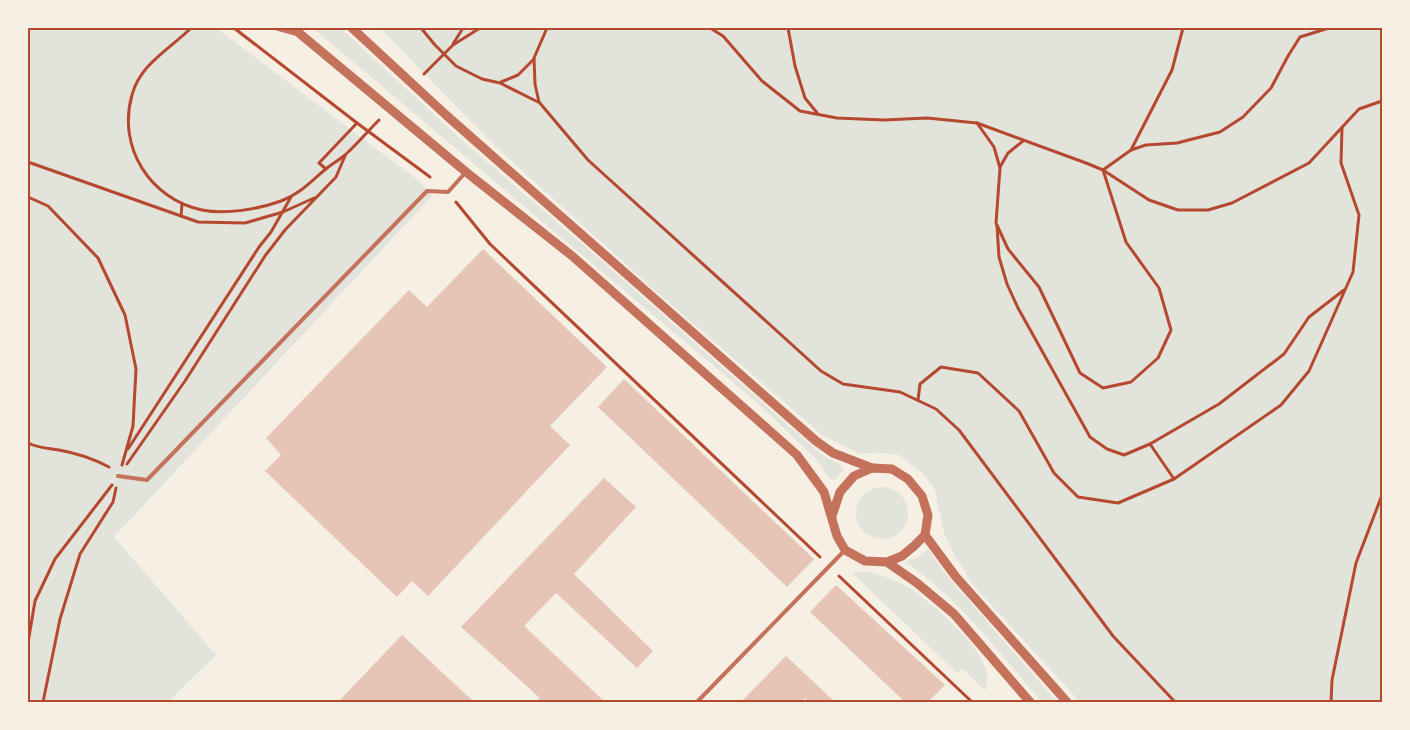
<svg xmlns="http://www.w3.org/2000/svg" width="1410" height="730" viewBox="0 0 1410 730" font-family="Bitter,serif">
<rect width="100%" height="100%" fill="#f6efe4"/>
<g fill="#e2e4dc">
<path d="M28,28H216L418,180L432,196L114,537L216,655L168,702H28Z"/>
<path d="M313,28H340L348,35L466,144L595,255L822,455L840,464L844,469L835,480L830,479L816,459L754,400Z"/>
<path d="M380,28H1382V702H1080L974,586L956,558L944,533L935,490L923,473L899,455L877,453H858L822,435L652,288L496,147Z"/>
<circle cx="882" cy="513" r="26"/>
<path d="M928,549L944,572L1057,702H1042C1000,654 959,598 905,562L918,557Z"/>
<path d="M866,571C880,574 893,579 906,586C929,600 978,643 986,669C988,677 988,683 985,691L963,669L957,673L852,573Z"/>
</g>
<g fill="#e6c5b7">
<path d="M483,249L607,367L550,426L570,445L428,596L412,581L397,597L265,471L281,455L266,438L409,290L427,307Z"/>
<path d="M624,379L814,559L787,587L598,407Z"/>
<path d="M604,478L636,507L574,574L653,651L637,668L556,593L524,626L605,702H536L540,698L461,627Z"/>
<path d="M836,585L945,685L928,702H905L810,612Z"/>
<path d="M402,635L474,702H338Z"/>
<path d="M786,656L835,702H809L805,698L801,702H741Z"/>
</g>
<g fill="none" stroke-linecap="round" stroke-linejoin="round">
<g stroke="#b5482f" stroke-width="3">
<path d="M191,28C170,49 140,64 132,95C117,147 150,199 202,210C225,215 259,209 281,201C300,194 311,181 327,168C332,164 339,160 345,155C357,144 368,131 379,120"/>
<path d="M234,28L357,123L430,177"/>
<path d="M421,28L435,45L456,66L482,79L500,83L538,102"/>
<path d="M547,28L534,58L535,84L539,102L588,160L821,371L843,384L900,392L936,409L959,430L1113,636L1175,702"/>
<path d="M710,28L723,36L762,81L800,111L837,118L884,120L927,118L977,123L1086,163L1103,170L1149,200L1178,210H1208L1232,203L1309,163L1359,109L1382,101"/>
<path d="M788,28L795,66L805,98L818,114"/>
<path d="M453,44L463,28"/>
<path d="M424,74L453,45L480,28"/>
<path d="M501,82L518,75L534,59"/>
<path d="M977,123L994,147L1000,168L996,223L1008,249L1039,287L1080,373L1103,388L1131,382L1158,358L1171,330L1159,288L1126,242L1103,170L1131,150L1146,145L1177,143L1220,132L1243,117L1271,88L1288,56L1300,37L1329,28"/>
<path d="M1131,150L1172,70L1183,28"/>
<path d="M28,162L198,222L245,223L283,212L314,198"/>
<path d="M1000,167L1008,153L1023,141"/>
<path d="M326,169L319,163L357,123"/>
<path d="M28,197L48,206L98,258L125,315L136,369L133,426L122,465"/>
<path d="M456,202L490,244L820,557"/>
<path d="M181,216L182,204"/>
<path d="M997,226L999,257L1007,284L1018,308L1090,437L1107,449L1124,455L1150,444L1219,404L1284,354L1309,317L1344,290"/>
<path d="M918,400L920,384L941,367L978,373L1019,411L1054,473L1078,497L1118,503L1174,479L1281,405L1309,371L1353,272L1359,215L1341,163L1342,127"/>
<path d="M28,443C38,448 48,448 59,450C76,453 94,459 109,467"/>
<path d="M1150,444L1174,479"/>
<path d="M128,449L259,247L271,232L291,197"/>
<path d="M127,464L185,381L265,256L285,230L336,177L345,156"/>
<path d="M839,576L972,702"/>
<path d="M28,643L35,601L55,559L112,485"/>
<path d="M43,702L60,619L80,554L113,502L116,488"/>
<path d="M1331,702L1332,680L1356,563L1382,495"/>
</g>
<g stroke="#c5725c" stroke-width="4">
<path d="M118,476L147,480L427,191L448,192L465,173"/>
<path d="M697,702L845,550"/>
</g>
<path stroke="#c5725c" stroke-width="5" d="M277,28L295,33"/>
<g stroke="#c5725c" stroke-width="9">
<path d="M293,28L466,172L571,255L797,455L824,492L837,536L845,550L865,561L887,562L902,556L914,546L925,535L928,515L922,496L908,479L892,469L872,468L854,476L840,492L832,516"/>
<path d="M352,28L446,115L816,441L833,453L872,468"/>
<path d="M925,535L956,577L1067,702"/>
<path d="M887,562L917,583L954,614L1030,702"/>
</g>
</g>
<rect width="1410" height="730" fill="none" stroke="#f6efe4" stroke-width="58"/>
<rect x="29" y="29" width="1352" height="672" fill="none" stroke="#b5482f" stroke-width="2"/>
</svg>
